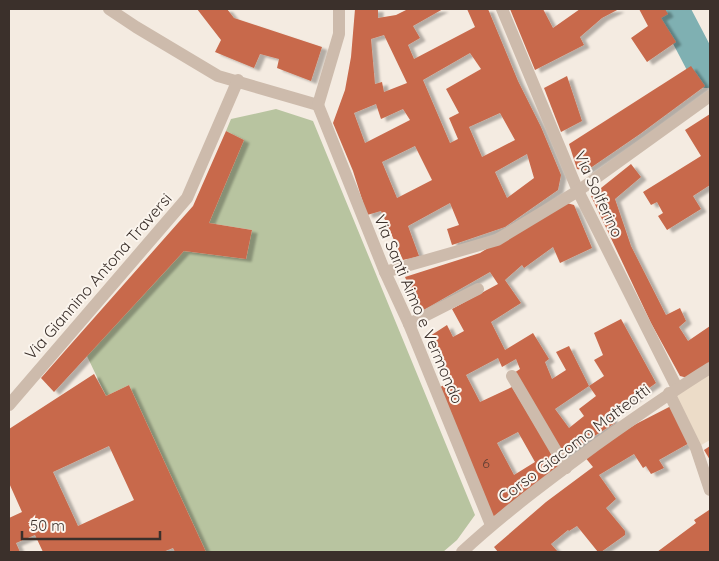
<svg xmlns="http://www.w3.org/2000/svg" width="719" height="561" viewBox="0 0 719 561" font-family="Quicksand,sans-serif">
<defs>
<filter id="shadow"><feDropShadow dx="5.5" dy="3" stdDeviation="1" flood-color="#0004"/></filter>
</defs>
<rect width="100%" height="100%" fill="#f4ebe1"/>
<path fill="#b8c4a0" d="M276,109L313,121L475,515L457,540L443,552H206L129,385L106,396L87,356L184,251L246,259L252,230L209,223L244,140L226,131L231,119Z"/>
<path fill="#ecdcc8" d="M710,368V440L696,448L669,393Z"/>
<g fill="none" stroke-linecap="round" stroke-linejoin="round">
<path stroke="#7fb0b2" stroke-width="32" d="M673,9L706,72"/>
</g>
<g fill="#c8694b" fill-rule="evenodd" filter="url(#shadow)">
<path d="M197,9H227L234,18L322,47L311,81L277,68L279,59L260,54L254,68L215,52L221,40Z"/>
<path d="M355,9H378V18L396,15L408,9H443L413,26L420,38L408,45L414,59L475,27L467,9H488L518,81L541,127L561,175L558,190L505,227L452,245L447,229L459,225L450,203L408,226L419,256L403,260L381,211L367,215L353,171L333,123L345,90L351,57ZM384,35L407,83L384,92L382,82L375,84L371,39ZM470,53L481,69L446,89L459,113L449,118L458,139L450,143L423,80ZM376,104L381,119L403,109L410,120L365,143L354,113ZM500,113L515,140L482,157L469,127ZM415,146L432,180L397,198L382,162ZM527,154L534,178L507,198L495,172Z"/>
<path d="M510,9H543L553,28L580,9H619L602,18L580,37L584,45L535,70Z"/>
<path d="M639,9H665L668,14L661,18L676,42L647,62L631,38L648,26Z"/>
<path d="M691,66L705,86L640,134L586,171L577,169L569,144Z"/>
<path d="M567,76L582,121L561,132L544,88Z"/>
<path d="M710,114V185L693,196L701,209L667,230L658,216L663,213L657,202L651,205L643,192L701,156L685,130Z"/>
<path d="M226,131L244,140L209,223L252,230L246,259L184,251L54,392L41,378L193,206Z"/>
<path d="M631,164L641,177L615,199L631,246L666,315L680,308L686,321L679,327L688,341L710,326V364L688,378L680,376L651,323L591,196Z"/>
<path d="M563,202L574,205L592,248L560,263L553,247L524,268L522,265L505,280L521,303L491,322L505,350L533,333L549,359L545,362L552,379L566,370L556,352L569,346L589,386L555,409L569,428L584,416L579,409L596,396L589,386L604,376L594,360L603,355L594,333L621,319L656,383L610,416L615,423L561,457L514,373L520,369L516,359L502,367L498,358L466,375L480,402L512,387L560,468L493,517L440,387L451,382L430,336L447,325L453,337L464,331L452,309L498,284L490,272L420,312L405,277L480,253ZM518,432L535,462L514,475L497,443Z"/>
<path d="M94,374L106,396L129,385L206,552H175L173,548L163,552H43L35,535L16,543L20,552H9V518L22,512L9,483V429ZM109,446L134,500L78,526L53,472Z"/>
<path d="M671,406L691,442L659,460L664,468L651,474L646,466L643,468L634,454L599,475L616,499L606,508L625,531V535L601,552H598L577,526L569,531L568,530L551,544L558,552H498L494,547L546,502L593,467L584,456L636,424Z"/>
<path d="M710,446V460L704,450Z"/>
<path d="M709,510L710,512V552H657L696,523L694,520Z"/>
</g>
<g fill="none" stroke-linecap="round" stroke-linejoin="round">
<g stroke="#cdbbac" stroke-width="12">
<path d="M109,9L136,27L218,76L318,105"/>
<path d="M502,9L578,191L677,388"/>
<path d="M318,105L385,272L409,324L491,525"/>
<path d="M318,105L339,34V9"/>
<path d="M385,272L497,240L578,191L710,96"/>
<path d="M409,324L478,289"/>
<path d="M512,376L566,468"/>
<path d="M669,393L696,448L710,490"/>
<path d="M9,405L187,198L238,80"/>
<path d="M462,552C504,513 550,479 596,445C634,418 671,392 710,368"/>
</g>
</g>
<g text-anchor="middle" stroke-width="4" stroke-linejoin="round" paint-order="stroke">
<g font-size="14" fill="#5e3e33">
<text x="486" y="468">6</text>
</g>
<g font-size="16" fill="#3b302b" stroke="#fbf5ee">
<text transform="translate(599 194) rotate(65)" y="6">Via Solferino</text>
<text transform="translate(98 276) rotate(-49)" y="6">Via Giannino Antona Traversi</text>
<text transform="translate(419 309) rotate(67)" y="6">Via Santi Aimo e Vermondo</text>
<text transform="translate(574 443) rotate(-37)" y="6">Corso Giacomo Matteotti</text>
</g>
</g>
<rect width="719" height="561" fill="none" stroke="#3b302b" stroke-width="20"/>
<path d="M22 531v8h138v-8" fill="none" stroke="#3b302b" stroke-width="2.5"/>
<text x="30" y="531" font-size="15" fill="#3b302b" stroke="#fbf5ee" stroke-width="4" paint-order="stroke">50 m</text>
</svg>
